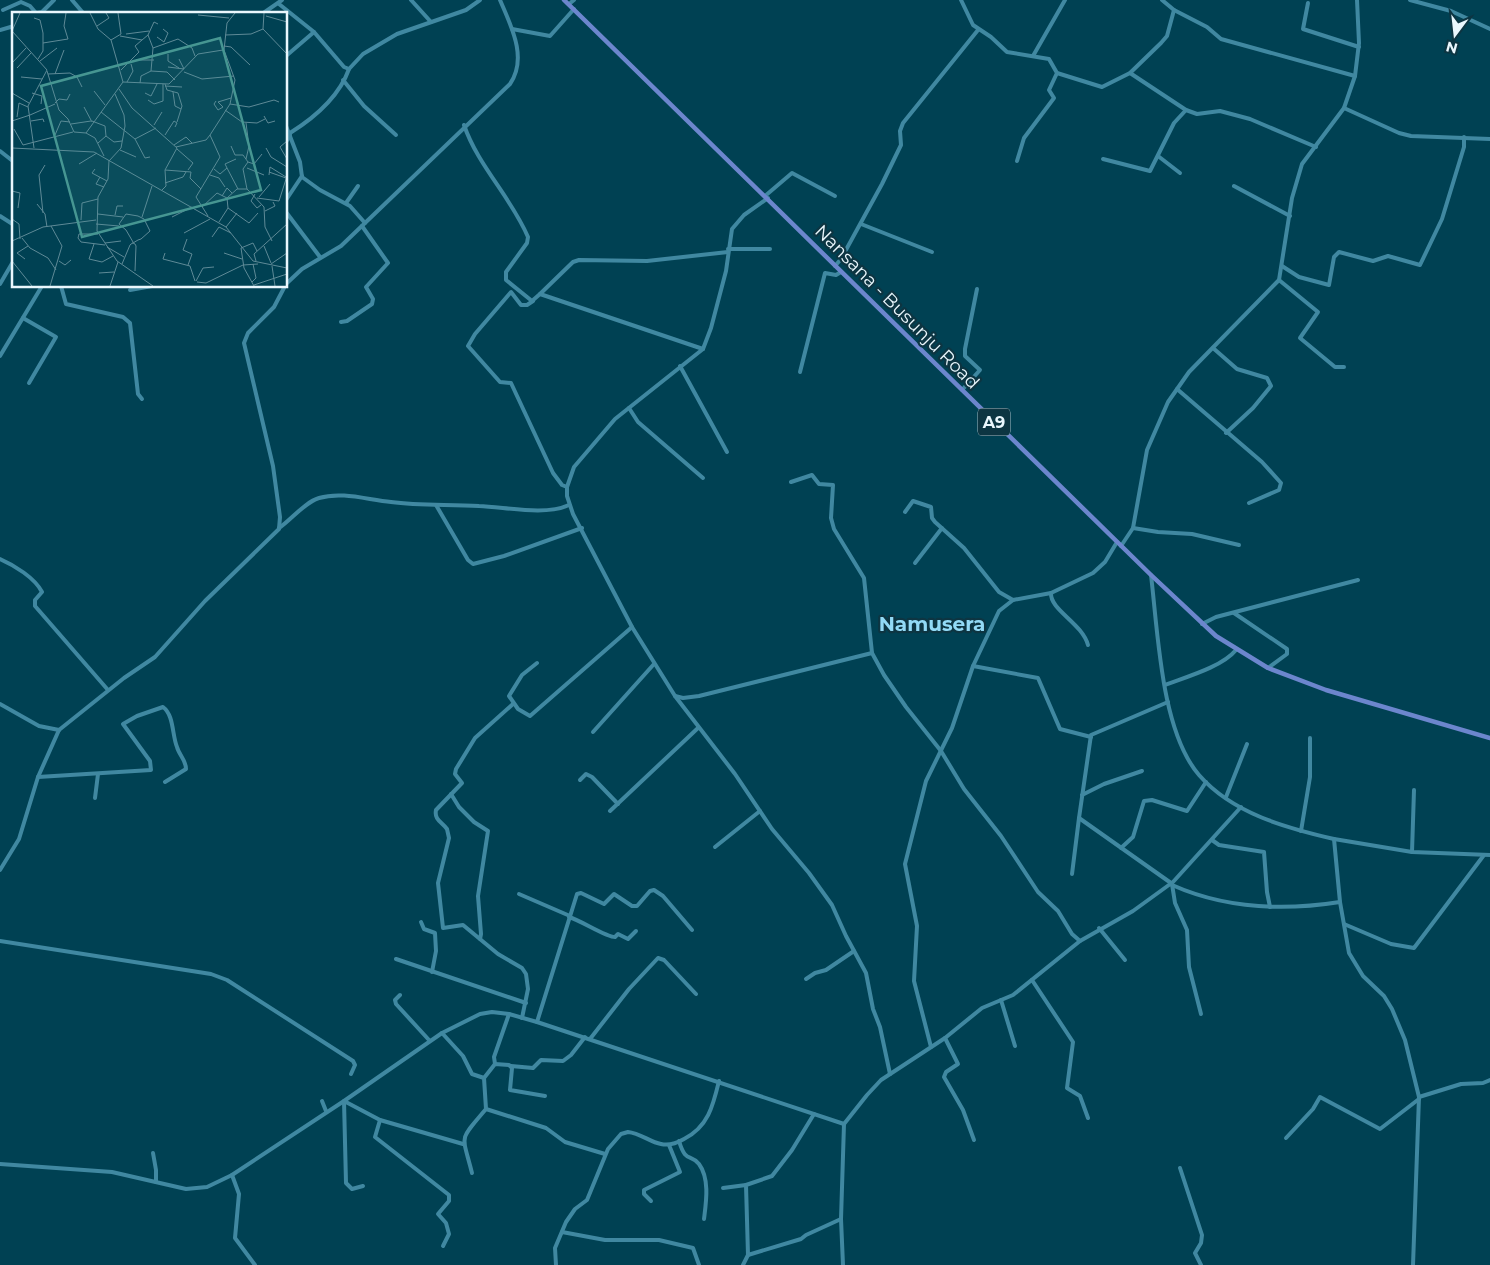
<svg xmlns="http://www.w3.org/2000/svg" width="1490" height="1265" viewBox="0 0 1490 1265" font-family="Montserrat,sans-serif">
<rect width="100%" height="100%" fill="#004153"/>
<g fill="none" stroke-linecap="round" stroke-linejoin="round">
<g stroke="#4088a1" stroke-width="4">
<path d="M72,0L84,14"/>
<path d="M411,0L431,22"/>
<path d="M961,0L973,25L991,37L1007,52L1049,59L1057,73L1102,87L1130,73L1161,43L1167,36L1174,10L1162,0"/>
<path d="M1410,0L1451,11L1490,29"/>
<path d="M1308,3L1303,29L1359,47"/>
<path d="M279,4L314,32L344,67L349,69L363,54L397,34L466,10L480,0"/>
<path d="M569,4L574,0"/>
<path d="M3,10L21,2L30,6L36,13L42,12L54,0"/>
<path d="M1174,10L1207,27L1221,39L1355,76"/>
<path d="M262,14L282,0"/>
<path d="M512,29L550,36L574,9"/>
<path d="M0,30L14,26"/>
<path d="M286,56L314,32"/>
<path d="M1033,56L1065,0"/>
<path d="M1130,73L1186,110L1197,114L1220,111L1250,119L1316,147"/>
<path d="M343,80L364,106L396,135"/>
<path d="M1344,108L1399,133L1411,136L1490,139"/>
<path d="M464,125C478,166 511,197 528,237L527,243L506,272V280L532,301L540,294L703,349"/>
<path d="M286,126L300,162L302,177L320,190L350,206L365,223"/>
<path d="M290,133C314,118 339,97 349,69"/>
<path d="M286,142L290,135"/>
<path d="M0,151L14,162"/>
<path d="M1158,156L1180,173"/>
<path d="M1103,159L1150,171L1174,123L1186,110"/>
<path d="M1017,161L1024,138L1054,98L1049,90L1057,73"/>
<path d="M1234,186L1290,216"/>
<path d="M765,196L792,173L835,196"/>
<path d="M768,198L744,215L732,229L726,271L711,328L703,349L615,419L574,467L567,487V496L573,514L632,627L675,696L735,774L772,829L809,873L832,905L846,936L866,973L873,1009L880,1027L890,1074"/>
<path d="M286,200L302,176"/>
<path d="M346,203L358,186"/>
<path d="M286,212L320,257"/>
<path d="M0,216L14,225"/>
<path d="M861,224L932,252"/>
<path d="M728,249H770"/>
<path d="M835,266L841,259L882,184L901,145L900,131L903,123L978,30"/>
<path d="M1282,266L1299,277L1329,285L1334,257L1339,252L1373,261L1388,256L1420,265L1442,219L1464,147V137"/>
<path d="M1279,280L1318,312L1300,338L1335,367H1344"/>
<path d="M0,284L14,260"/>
<path d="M286,284L302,269L341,246L510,84C528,58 511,26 500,0"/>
<path d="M61,286L66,304L123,317L130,323L138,394L142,399"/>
<path d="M130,290L152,286"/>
<path d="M540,294L573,262L579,260L647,261L728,252"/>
<path d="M533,301L527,305H521L511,292L475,334L468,346L500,382L511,383L553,473L562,485L567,487"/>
<path d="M23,318L56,337L29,383"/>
<path d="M341,322L347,321L372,304L373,299L366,287L388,263L362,226"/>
<path d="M1213,348L1237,369L1267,378L1271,386L1253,408L1226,433"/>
<path d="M0,356L42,286"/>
<path d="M680,366L727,452"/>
<path d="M800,372L825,273L836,275L841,272"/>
<path d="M1177,389L1262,462L1281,483L1279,490L1249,503"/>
<path d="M962,390L980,370L965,356V349L977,289"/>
<path d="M629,408L638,422L703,478"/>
<path d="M791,482L812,475L819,484L833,485L831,518L834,529L864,578L872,653"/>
<path d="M436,505L468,560L473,564L504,556L582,528"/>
<path d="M905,512L913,501L931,507L932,518L935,522L964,548L999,592L1013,600"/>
<path d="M279,528C291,520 305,502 319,498C342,491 368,500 391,502C420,506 450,504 479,506C506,507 545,516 569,505"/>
<path d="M1133,528L1158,532L1192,534L1239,545"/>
<path d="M1121,546L1133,528L1147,450L1168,402L1189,372L1279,280L1292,198L1302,164L1344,108L1355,76L1359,43L1357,0"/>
<path d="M0,559C14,565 35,578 42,592L35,600V606L108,690"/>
<path d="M915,563L942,528"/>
<path d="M1151,575C1158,633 1161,731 1199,775C1233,814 1287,828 1334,839L1340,902L1349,953L1363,976L1384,996L1392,1009L1405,1040L1419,1097L1413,1265"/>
<path d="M1051,593C1050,610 1082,623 1088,645"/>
<path d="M1234,613L1287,649V654L1268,668"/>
<path d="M1202,624L1216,617L1358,580"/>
<path d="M537,663L522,675L509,696L518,709L530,716L632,627"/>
<path d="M973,666L1038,678L1060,729L1091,737"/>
<path d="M1165,685C1186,677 1222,667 1236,650"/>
<path d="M675,696L683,698L699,696L872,653L884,675L906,707L941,751L964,789L1001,836L1038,892L1058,911L1072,934L1080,941"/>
<path d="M1168,702L1091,735L1079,818L1171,883"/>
<path d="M0,704L39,726L59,730"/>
<path d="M513,704L475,738L456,769L455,774L462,783L436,810C434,820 442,822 447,829L449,838L438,883L443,928L463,925L498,954L522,968L526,974L528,989L522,1018"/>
<path d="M593,732L654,664"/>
<path d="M38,777L151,770L150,761L123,724L137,716L163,707C174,715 172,735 177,747C179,755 186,760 186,769L165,782"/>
<path d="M580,780L586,774L592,777L618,804"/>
<path d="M451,794L459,807L474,822L488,831L478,896L481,934L480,939"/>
<path d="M1082,795L1104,784L1142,771"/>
<path d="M1226,797L1247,744"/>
<path d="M95,798L98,774"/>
<path d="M610,811L698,728"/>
<path d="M1301,831L1310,777V738"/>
<path d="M1334,839L1412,852L1490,855"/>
<path d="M1212,840L1219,845L1264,852L1267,892L1270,907"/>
<path d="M715,847L760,811"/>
<path d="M1121,848L1133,837L1144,801L1152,800L1187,811L1206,782"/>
<path d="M1412,852L1414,790"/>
<path d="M0,870L19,839L38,777L59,730L124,678L155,657L205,601L279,529L280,517L273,466L244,343L248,333L274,307L285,286"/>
<path d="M1072,874L1079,818"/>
<path d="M1172,884L1175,903L1187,930L1189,967L1201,1014"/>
<path d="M1172,885C1226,909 1283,911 1340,902"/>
<path d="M519,894L570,916"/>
<path d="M569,917C582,921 606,937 615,937L618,934L628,939L636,931"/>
<path d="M421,922L424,929L435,933L436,951L432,972"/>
<path d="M1344,924L1391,944L1414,948L1484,855"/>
<path d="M1099,928L1125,960"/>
<path d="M0,941L211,974L227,980L353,1061L355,1065L351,1074"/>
<path d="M396,959L526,1003"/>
<path d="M806,979L815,973L826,970L854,951"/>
<path d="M1032,980L1073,1042L1067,1088L1080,1096L1088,1118"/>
<path d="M400,995L395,1000L396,1004L429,1040"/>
<path d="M1001,1000L1015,1046"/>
<path d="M537,1022L577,894L581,893L604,904L614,894L632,906H637L650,891L654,890L663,896L692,930"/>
<path d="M442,1033L463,1056L472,1074L484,1078L486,1109L546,1128L565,1142L605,1154"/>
<path d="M945,1038L958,1064L946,1072L944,1077L963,1110L974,1140"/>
<path d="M590,1039L629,989L658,958L664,960L696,994"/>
<path d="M931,1047L914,981L917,926L905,864L926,781L952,728L973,666L999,611L1013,600L1051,593L1093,573L1105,562L1117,542"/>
<path d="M495,1064L494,1057L509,1014"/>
<path d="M511,1066L533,1068L541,1060L563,1061L571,1055L585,1037"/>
<path d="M484,1078L495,1064L509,1065L512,1068L510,1090L545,1096"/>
<path d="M1419,1097L1461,1084L1483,1083L1490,1080"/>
<path d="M322,1101L326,1111"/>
<path d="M380,1120L375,1137L449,1195V1201L438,1214L446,1223L449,1234L443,1246"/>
<path d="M1286,1138L1313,1109L1320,1097L1380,1129L1419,1099"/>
<path d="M679,1141C686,1164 690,1153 699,1164C710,1179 706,1203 704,1219"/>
<path d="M153,1153L156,1170V1182"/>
<path d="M0,1164L112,1172L186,1189L207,1187L232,1175L344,1101L442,1033L480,1014L492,1012L509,1014L537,1022L844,1124"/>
<path d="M1180,1168L1202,1235L1201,1243L1195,1253L1201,1265"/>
<path d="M472,1173C462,1133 458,1142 486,1109"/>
<path d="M232,1175L239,1194L235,1238L255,1265"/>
<path d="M363,1186L352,1189L346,1183L344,1101L380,1120L463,1144"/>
<path d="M723,1188L746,1185"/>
<path d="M651,1201L644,1194V1190L680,1172L669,1145"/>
<path d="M562,1232L605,1240H659L693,1248L699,1265"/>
<path d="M748,1255L746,1185L772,1176L792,1150L814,1114"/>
<path d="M556,1265L555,1248L566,1222L575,1209L587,1200L608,1149L621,1134L628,1132C640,1133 650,1142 661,1144C669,1146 677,1143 684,1139C708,1127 713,1106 719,1081"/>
<path d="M743,1265L748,1255L801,1239L806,1235L841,1219"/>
<path d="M843,1265L841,1219L844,1124L867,1095L881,1080L945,1038L982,1008L1013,995L1080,941L1133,911L1173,882L1241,807"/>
</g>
<path stroke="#6c86cd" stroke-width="4.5" d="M564,0L1151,575L1216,636L1268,668L1326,690L1490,738"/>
</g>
<g text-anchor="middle" stroke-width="4.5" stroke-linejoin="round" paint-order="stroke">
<rect fill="#0d3542" stroke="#a8bdc5" stroke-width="1" x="978" y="408.5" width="32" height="27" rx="4"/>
<g font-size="16" font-weight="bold" fill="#eaf7fd">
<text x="994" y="428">A9</text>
</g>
<g font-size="18" fill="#eaf7fd" stroke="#0d3542">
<text transform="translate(897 307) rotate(45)" y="6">Nansana - Busunju Road</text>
</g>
<g font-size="20" font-weight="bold" fill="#92daf6" stroke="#0d3542">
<text x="932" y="631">Namusera</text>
</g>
</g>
<g transform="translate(12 12)">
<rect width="275" height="275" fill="#004153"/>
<path fill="none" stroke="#5e8a97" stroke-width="1" d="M8,1L0,19L35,58L16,94L22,136M78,1L86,17L99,28M252,1L251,17L275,42M186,3L217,6M254,4L275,10M22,6L28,8L31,21V39L26,47M146,12L142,10L136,23L141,36L166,27L180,36L183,44M85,14L97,6L94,1M114,22L137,19M213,23L239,22L251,17M108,24L130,28L136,23M145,25L152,30L156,21L151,17M31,31L56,27L52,14L54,1M212,34L219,35L238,53M156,42V49L167,56M124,48H142M28,49L45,36M0,51L14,36M156,55L172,57L167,47M5,56L19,41M109,58L127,40L123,34L130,28M35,59L47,98L56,107L62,120L74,121L83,126L92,144M139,59L141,36M172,60L190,67L222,64M36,62L58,61L65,65L70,75M43,62L52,38M9,65L30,67M111,70L157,72L186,42L211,38M115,70L121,59L119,52M128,71L129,64L139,59L155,60L163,68M153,72L155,78L166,81L170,94L165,110M153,74L170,75M107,77L120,96L165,136L153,158L154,174L150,178M82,79L93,93M161,80L163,94L169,97M0,81L17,91M20,81L30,84L29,92M133,81L139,84L145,72M136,88L142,92L151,89V72M204,89L202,92L206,98L211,95L206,90L219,86M43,91L47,87L55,88L58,82M218,92L237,95L262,88L267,90M72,95L80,110M213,98L230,110L245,111L253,107M89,100L123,127L144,116M18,103L43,92M252,104L256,111L263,109M5,105L7,91L16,95M0,109L18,103M19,109L31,107L32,110M80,109L93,114L94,124L86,131M59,112L79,109M142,113L150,100M2,117L11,133L61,120M74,121L111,70L99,28L109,22L106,1M43,123L49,109L58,110M153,123L162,109L165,111L163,115M94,124L102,130L110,129M123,127L133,146L138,145M275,129L268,135L275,147M162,133L174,125L180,131M219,134L223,143H231L236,150L231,157L235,177M164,135L194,128L198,123M0,136L82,140L214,215L241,249L275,256M254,136L259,145L275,155M165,137L181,151L176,158M108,138L124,145M234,147L237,134L234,111M97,148L96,167L86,185L85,219L105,249L141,274M97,149L109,136L113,114L112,103L103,82M236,150L242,152L250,142M67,152L85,141M215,156L213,152L224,147M235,156L252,163M83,157L80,161L95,169M202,157L208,162L215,156L226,177M153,158L179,160L178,166L189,177M257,160L274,166M198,163L207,166L213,175M257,163L258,155L274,165M88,165L84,172L92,175M153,171L171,165L174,160M0,179L8,181L6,196M243,182L239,189L245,196L249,193M210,184L215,176L220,181M247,185L258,172M245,186L267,189L275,164M25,192L33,202L35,215M190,195L205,181L215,186M216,196L237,211L246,201M253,199L263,194L261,190M31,201L27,163L33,153M86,202L111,205M103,203L105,194H111M196,204L184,185L208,145L198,123L218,92L223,68L212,38L215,11L223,1M130,205L140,174M160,205L180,195M0,207L7,212L8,227M69,208L70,191L86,187M207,210L216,196L215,186L225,177H235L252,195L253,215L260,229M84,212L107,214M214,215L225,201M172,221L198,207M86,222H67L66,226L69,230L93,233M200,225L207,215L219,221M10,226L18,236L36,246L44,258M175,227L171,238L180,242L176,253M0,229L31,215L84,208M93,231L109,229M82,232L77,247L90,250L101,244M252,234L259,251M95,235L112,245M153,241L151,247L178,254L183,269M212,241L230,247M13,247L5,241L16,234M0,249L20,274M47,249L53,253L59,248M244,249L242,242L275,212M110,252L118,233L119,232L121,231L126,228L129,227L138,219L132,207L126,204L114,202L107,212L114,218L121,230V231L123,232L124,234L123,259M259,252L275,241M260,254L263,274M87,261L102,260M184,269L191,256L202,255M185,270L194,271L231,253L246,252M240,270L244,266L241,252M242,273L275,262M38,274L50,234L39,214M98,274L106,250M242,274L232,256L229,236L241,231L245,239"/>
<path fill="#469692" fill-opacity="0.15" stroke="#469692" stroke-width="2.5" d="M208,26L249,178L70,225L29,74Z"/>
<rect width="275" height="275" fill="none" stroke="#eaf7fd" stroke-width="2.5"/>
</g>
<g transform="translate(1455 35) rotate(195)" stroke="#0d3542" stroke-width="4" paint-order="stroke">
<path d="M0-4L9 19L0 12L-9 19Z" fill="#eaf7fd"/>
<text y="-8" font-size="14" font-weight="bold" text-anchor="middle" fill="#eaf7fd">N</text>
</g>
</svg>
